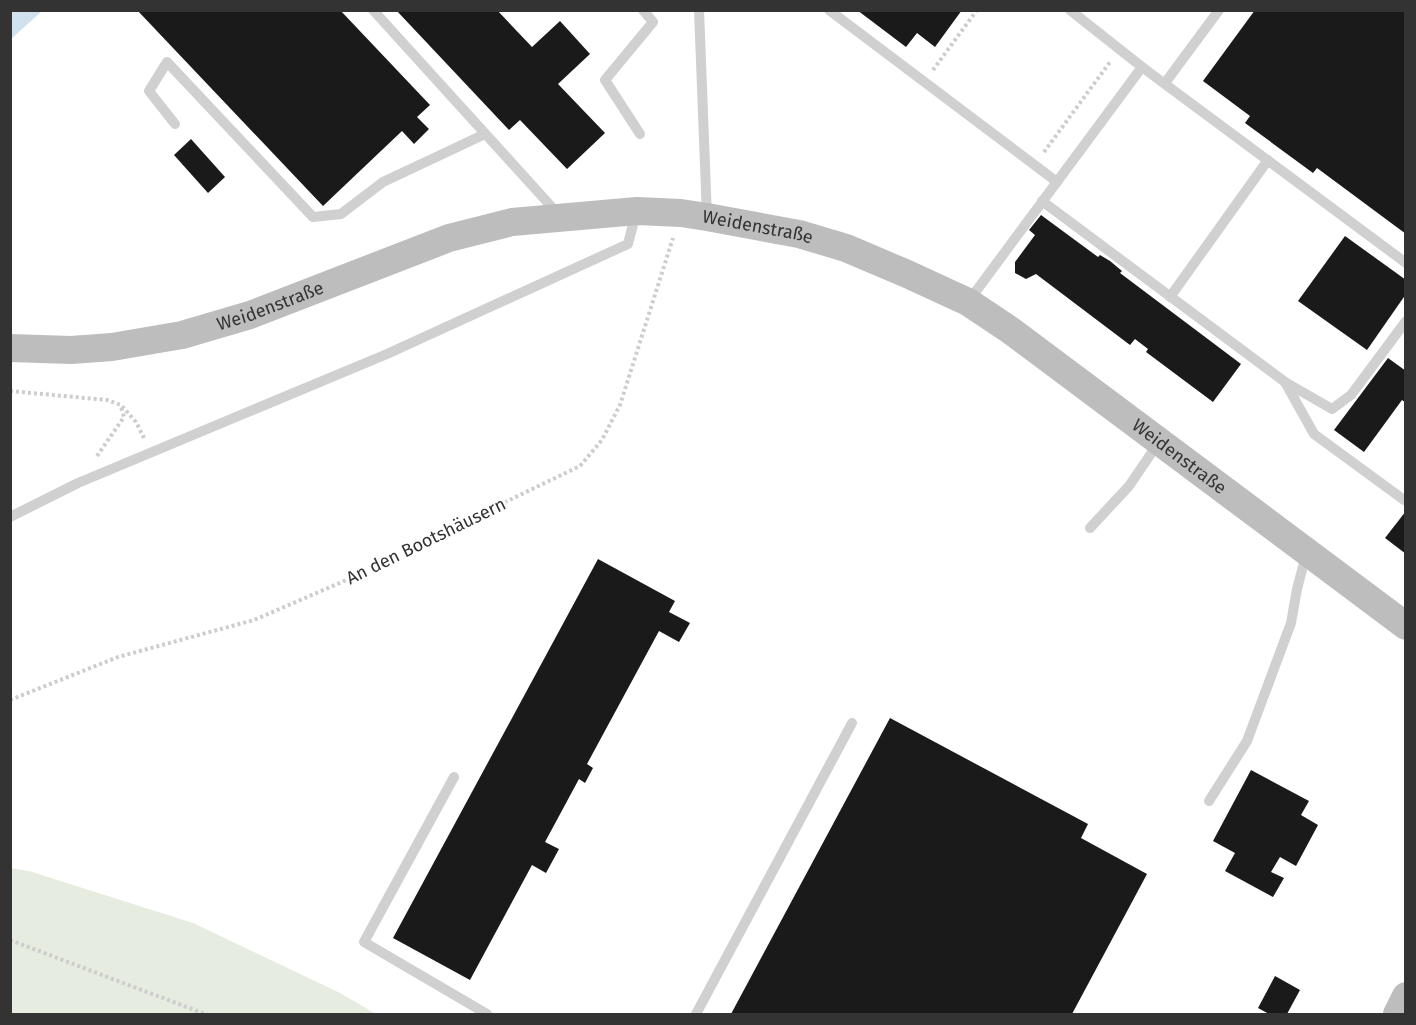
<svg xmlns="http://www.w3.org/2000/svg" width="1416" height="1025" viewBox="0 0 1416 1025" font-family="'Fira Sans',sans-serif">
<rect width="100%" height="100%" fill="#fff"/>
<path fill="#e6ecdf" d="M11,868L29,871L193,923L340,993L376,1014H11Z"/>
<path fill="#cfe2ee" d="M11,10H42V11L11,39Z"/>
<g fill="#1a1a1a">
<path d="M137,10H340L430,105L417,117L429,129L414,144L402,131L323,206Z"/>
<path d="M396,10H497L532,47L560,21L590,54L558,84L605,133L567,169L520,120L509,130Z"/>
<path d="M857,10H962L935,47L917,33L906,47Z"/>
<path d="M1255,10H1406V234L1317,168L1313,173L1245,123L1250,116L1203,81Z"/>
<path d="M191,139L225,177L208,193L174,155Z"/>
<path d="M1041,215L1098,257L1100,255L1110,261L1122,271L1120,273L1241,364L1213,402L1146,352L1148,349L1135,339L1130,345L1036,274L1026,279L1015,273V262L1035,235L1029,230Z"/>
<path d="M1345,236L1406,280V294L1367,350L1298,301Z"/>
<path d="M1388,358L1406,371V403L1402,400L1364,452L1334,430Z"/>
<path d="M1406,511V554L1385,538Z"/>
<path d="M598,559L675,601L669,612L690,623L679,642L659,631L587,764L593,768L585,783L579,779L545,842L559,849L546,873L532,865L470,980L393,938Z"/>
<path d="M890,718L1088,824L1081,838L1147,874L1072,1014H731Z"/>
<path d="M1251,770L1309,801L1301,815L1318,825L1296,866L1280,857L1271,872L1284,878L1273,897L1225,871L1235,853L1213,841Z"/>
<path d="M1275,976L1300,990L1287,1014H1269L1258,1008Z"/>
</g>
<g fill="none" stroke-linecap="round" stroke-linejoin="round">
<g stroke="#cdcdcd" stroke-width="4" stroke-dasharray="3 3" stroke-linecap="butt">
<path d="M933,70L977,10"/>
<path d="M1044,152L1110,62"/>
<path d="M10,391L107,400L121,405L136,422L144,438"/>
<path d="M97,456L124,417L121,407"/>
<path d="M10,700L118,657L254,620L342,582L412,547L580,466L602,440L620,405L673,238"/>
<path d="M10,940L205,1014"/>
</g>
<g stroke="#d0d0d0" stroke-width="10">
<path d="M373,10L559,215"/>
<path d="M699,10L707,217"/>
<path d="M829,10L1057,182"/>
<path d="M1142,67L1406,263"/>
<path d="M1165,83L1219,10"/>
<path d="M175,124L149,91L167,62L313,217L341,214L383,182L485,134"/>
<path d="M640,134L605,80L653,22L643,10"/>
<path d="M1042,201L1285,382L1314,434L1404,500"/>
<path d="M1170,297L1268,160"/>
<path d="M968,302L1142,67L1070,10"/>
<path d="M1285,382L1332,409L1351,395L1406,321"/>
<path d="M10,517L78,483L387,354L628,244L636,213"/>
<path d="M1090,528L1129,486L1159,442"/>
<path d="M454,777L364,942L487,1014"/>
<path d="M1209,801L1247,741L1291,623L1297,589L1306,555"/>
<path d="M696,1014L852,723"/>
</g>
<g stroke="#bdbdbd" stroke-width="28">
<path id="s1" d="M10,348L71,350L112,347L182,335L250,315L449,238L512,222L637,211L681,213L707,217L799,234L846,248L905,273L968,302L1010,330L1406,626"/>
<path d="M1397,1014L1406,996"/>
</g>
</g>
<g text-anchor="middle" stroke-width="6" stroke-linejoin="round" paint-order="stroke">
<g font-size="18" fill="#333" stroke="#fff">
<text dy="6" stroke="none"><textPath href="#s1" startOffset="770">Weidenstraße</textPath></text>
<text dy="6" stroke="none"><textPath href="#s1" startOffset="266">Weidenstraße</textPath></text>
<text dy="6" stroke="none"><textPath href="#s1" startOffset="1256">Weidenstraße</textPath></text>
<text transform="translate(426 541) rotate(-26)" y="6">An den Bootshäusern</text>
</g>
</g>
<rect width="1416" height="1025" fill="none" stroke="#333333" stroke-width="24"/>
</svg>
